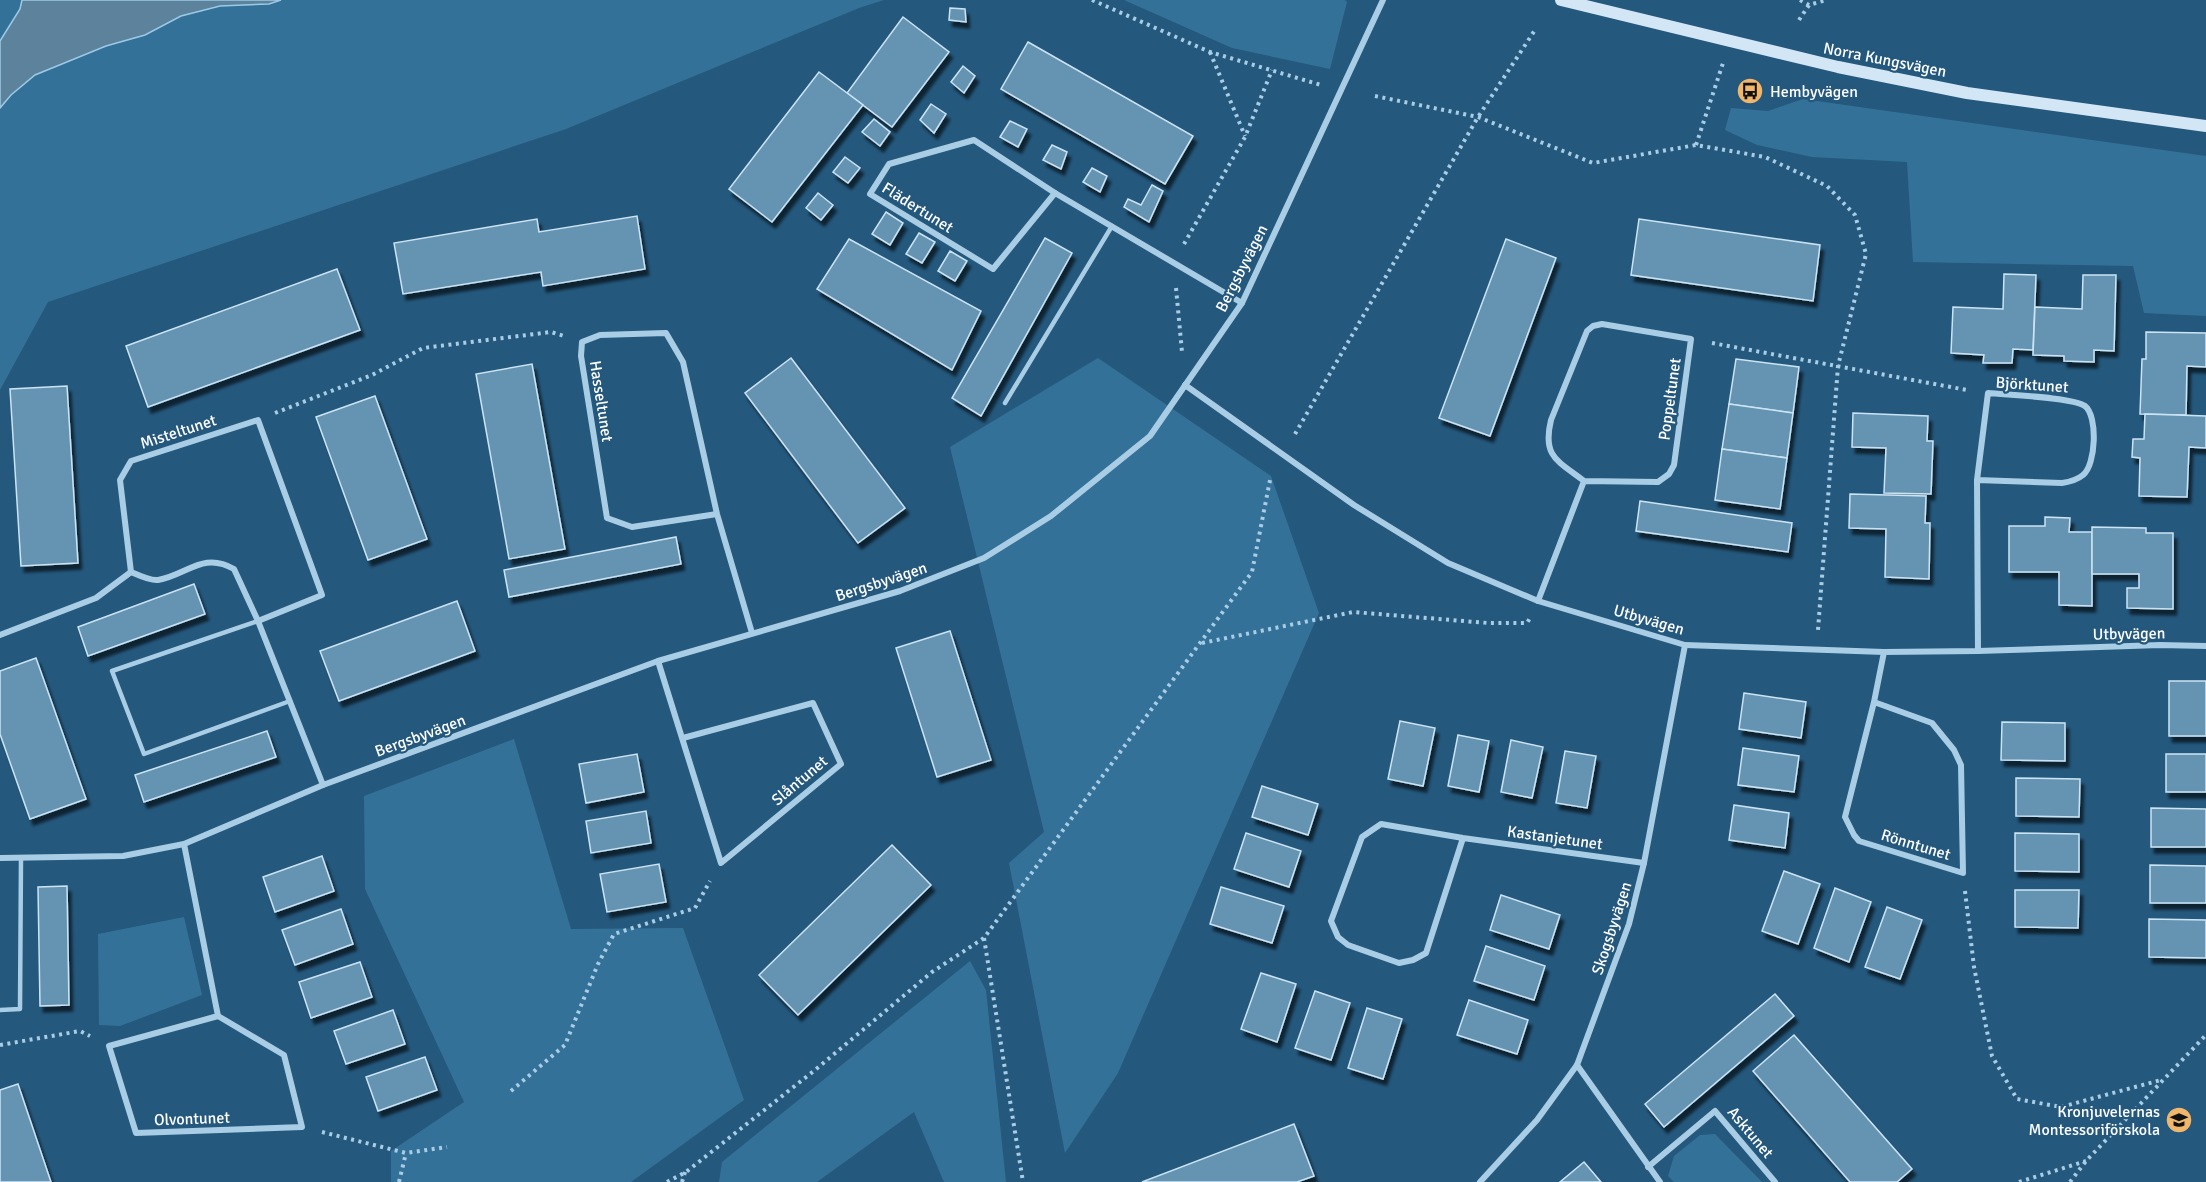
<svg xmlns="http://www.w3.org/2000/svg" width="2206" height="1182" viewBox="0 0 2206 1182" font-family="Signika,sans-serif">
<defs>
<filter id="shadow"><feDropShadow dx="3.5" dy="6" stdDeviation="1.5" flood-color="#0009"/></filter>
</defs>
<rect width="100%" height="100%" fill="#24587d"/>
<g fill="#347198">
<path d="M0,0H22L20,9L0,41Z"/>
<path d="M281,0H884L859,8L566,129L48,302L0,390V108L11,95L35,75L106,46L145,35L181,16L220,6L269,4Z"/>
<path d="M1124,0H1345L1347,2L1330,69L1232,48Z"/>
<path d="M1803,99L2206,156V316L2144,313L2133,266L1913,262L1907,162L1812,157L1757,145L1725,130L1731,108L1768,111Z"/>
<path d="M1098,358L1271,476L1319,613L1118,1073L1065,1153L1009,863L1044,832L950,447Z"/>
<path d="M514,739L571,929L683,928L744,1100L631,1182H391V1151L464,1102L365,889L364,796Z"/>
<path d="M184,917L202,995L120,1026L99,1025L98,934Z"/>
<path d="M970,961L986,990L1006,1182H944L914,1112L817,1182H719L722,1162Z"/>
<path d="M1715,1134L1762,1182H1674L1668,1176L1674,1156L1700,1135Z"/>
</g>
<path fill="#5c829c" stroke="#9ccae6" stroke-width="1.5" d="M22,0H281L269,4L220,6L181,16L145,35L106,46L35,75L11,95L0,108V41L20,9Z"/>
<g fill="#6593b2" stroke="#cbe4f4" stroke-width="1.5" filter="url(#shadow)">
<path d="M950,8L965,9L966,22L949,20Z"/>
<path d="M903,17L949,52L892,127L847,93Z"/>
<path d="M1028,42L1193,136L1165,184L1001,89Z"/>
<path d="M963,66L975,76L964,93L951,82Z"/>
<path d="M819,72L863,105L772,222L729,189Z"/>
<path d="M931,104L946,114L934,133L920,120Z"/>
<path d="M874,119L890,132L880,146L862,132Z"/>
<path d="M1010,121L1027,129L1018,147L1000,137Z"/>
<path d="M1052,145L1067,152L1061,169L1043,160Z"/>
<path d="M845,157L860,168L848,183L833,172Z"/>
<path d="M1092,168L1107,176L1100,192L1083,182Z"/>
<path d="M1152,185L1163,191L1149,222L1124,207L1128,199L1141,205Z"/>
<path d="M818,193L833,205L821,220L806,208Z"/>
<path d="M886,212L903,223L890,245L872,234Z"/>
<path d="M637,216L645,269L543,286L541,272L403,294L394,243L537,219L539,232Z"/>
<path d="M1639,219L1820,245L1813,301L1631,275Z"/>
<path d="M919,233L935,242L922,263L906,254Z"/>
<path d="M1045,238L1072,253L981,416L952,398Z"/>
<path d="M849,239L981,311L952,370L817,289Z"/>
<path d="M1506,239L1556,258L1490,436L1439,418Z"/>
<path d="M950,251L967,261L955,281L938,271Z"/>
<path d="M337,269L360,330L148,407L126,346Z"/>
<path d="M2004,274L2036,275L2033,350L2013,349L2012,363H1983L1984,355L1951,353L1953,307L2003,309Z"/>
<path d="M2083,275H2116L2114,351L2094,350V362L2064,361V356L2033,355L2035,307L2082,309Z"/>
<path d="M2146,332L2206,333V367L2187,366L2186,415L2140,414L2142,359H2146Z"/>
<path d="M791,358L905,508L858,543L745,393Z"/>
<path d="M1736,359L1799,367L1793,413L1729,404Z"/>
<path d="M532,364L565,549L509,559L476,374Z"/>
<path d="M67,386L78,563L21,566L10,389Z"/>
<path d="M375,396L427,539L368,560L316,417Z"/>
<path d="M1729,404L1793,413L1787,458L1722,449Z"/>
<path d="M1853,413L1928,416L1927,441H1933L1931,494L1884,493L1886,448L1852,447Z"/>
<path d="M2145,414L2206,416V448L2189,447L2187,497L2139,496L2140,458L2132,457L2133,439H2144Z"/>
<path d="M1722,449L1787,458L1780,509L1715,500Z"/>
<path d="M1850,494L1926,496L1925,523H1930L1929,579L1885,577L1886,529L1849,528Z"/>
<path d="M1640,501L1792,523L1788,552L1636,531Z"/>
<path d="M2045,517L2070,518L2069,532H2092V606L2059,605V572H2009V526H2045Z"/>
<path d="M2092,527L2146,528V533H2173V609L2127,608V588H2139V574H2092Z"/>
<path d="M676,537L681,564L509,597L504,570Z"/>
<path d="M194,584L205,614L88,656L78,627Z"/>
<path d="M457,601L475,651L339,701L320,651Z"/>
<path d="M950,631L991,760L937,777L896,648Z"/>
<path d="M36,658L86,799L30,819L0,734V671Z"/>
<rect x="2169" y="681" width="37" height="55"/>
<path d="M1744,693L1806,702L1801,738L1739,729Z"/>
<path d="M1400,721L1435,728L1423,786L1388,779Z"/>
<path d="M2002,722L2065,723V761L2001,760Z"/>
<path d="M267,731L276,757L144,802L135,775Z"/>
<path d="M1458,735L1489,741L1479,792L1448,786Z"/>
<path d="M1511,740L1543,747L1532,798L1501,792Z"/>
<path d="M1743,748L1799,756L1794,792L1738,785Z"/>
<path d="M1565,751L1596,756L1587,808L1556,803Z"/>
<path d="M637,754L644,792L586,803L579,764Z"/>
<rect x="2166" y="754" width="40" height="38"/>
<path d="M2016,778L2080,779L2079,817L2016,816Z"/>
<path d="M1262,786L1318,804L1308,835L1252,817Z"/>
<path d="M1734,805L1789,813L1785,848L1729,840Z"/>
<path d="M2151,808L2206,809V847H2151Z"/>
<path d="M646,811L651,843L591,853L586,821Z"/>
<path d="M1246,833L1301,851L1289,887L1234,869Z"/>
<path d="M2015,833L2079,834V872L2015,871Z"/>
<path d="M892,845L931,885L798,1015L759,975Z"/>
<path d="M322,856L334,891L275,912L263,877Z"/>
<path d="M659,864L666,902L607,912L600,874Z"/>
<path d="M2150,865L2206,866V903H2150Z"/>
<path d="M1784,871L1820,884L1798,944L1762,931Z"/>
<path d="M67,886L69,1005L40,1006L38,887Z"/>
<path d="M1221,887L1284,906L1272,943L1210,924Z"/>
<path d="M1835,888L1871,902L1849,962L1814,948Z"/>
<path d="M2015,890H2079L2078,928L2015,927Z"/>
<path d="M1501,895L1560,915L1549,949L1490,930Z"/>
<path d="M1887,907L1922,920L1900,979L1865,967Z"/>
<path d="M341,909L353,944L295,965L282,930Z"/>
<path d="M2149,919L2206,920V958L2149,957Z"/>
<path d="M1486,946L1545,966L1534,1000L1474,981Z"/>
<path d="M360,962L372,997L311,1018L299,982Z"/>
<path d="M1261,973L1296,984L1277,1042L1241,1029Z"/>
<path d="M1315,991L1350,1003L1331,1060L1295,1048Z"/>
<path d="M1775,994L1794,1016L1664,1127L1645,1104Z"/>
<path d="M1469,1000L1528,1020L1517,1054L1457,1035Z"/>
<path d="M1367,1008L1402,1019L1383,1079L1348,1068Z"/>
<path d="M393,1010L405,1044L346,1064L334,1031Z"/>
<path d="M1794,1035L1912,1169L1897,1182H1850L1753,1071Z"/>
<path d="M425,1057L437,1090L378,1111L366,1077Z"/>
<path d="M18,1084L51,1182H0V1090Z"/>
<path d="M1294,1124L1314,1176L1297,1182H1142Z"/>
<path d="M1584,1162L1601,1182H1560Z"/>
</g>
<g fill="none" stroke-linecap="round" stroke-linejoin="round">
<g stroke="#a8cde5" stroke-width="4" stroke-dasharray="3 4.5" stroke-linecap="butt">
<path d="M1092,0L1210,52L1321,85"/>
<path d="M1800,0L1809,5"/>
<path d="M1799,20L1809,5L1826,0"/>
<path d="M1210,52L1245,136"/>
<path d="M1375,96L1478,117L1593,163L1696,145L1765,157L1827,186L1855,215L1866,254L1838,366L1818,630"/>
<path d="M1696,145L1723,63"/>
<path d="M1184,244L1245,137L1272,70"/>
<path d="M1176,288L1182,352"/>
<path d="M1712,343L1967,390"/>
<path d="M275,413L372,375L423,348L551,332L564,336"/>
<path d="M1295,434L1478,117L1535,30"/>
<path d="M1202,643L1353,612L1488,623H1527L1530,618"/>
<path d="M1965,891L1974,967L1992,1056L2017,1099L2061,1107L2161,1080"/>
<path d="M984,938L1023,1182"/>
<path d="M0,1045L80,1031L90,1036"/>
<path d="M511,1091L565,1045L598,964L614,934L695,908L710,881"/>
<path d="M322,1132L406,1153L447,1147"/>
<path d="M399,1182L406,1153"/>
<path d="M667,1182L686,1172L815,1070L932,972L984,938L1252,572L1270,480"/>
<path d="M682,1182L685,1172"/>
<path d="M2019,1182L2086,1161"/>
<path d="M2070,1182L2086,1161L2206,1035"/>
</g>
<g stroke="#a8cde5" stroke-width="4.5">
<path d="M1005,403L1112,226"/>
<path d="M258,621L112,671L144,754L290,701"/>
<path d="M0,1010L20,1009L21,858"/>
</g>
<g stroke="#a8cde5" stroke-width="6">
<path d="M974,140L1055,193L993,269L870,194L889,164Z"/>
<path d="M1055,193L1242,303"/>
<path d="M1185,385L1354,505L1448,563L1538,601L1685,645L1884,652L1978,651L2160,645L2206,646"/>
<path d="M1977,480L2062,483C2069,482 2077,480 2083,475C2096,465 2098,416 2085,406C2073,397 2006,395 1988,393L1977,480L1978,651"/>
<path d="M717,514L632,527L607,518L581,356L582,342L600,335L666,333L683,362L717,514L752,633"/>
<path d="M1538,601L1584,481C1558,461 1542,457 1551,420L1587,331L1593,326L1602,324L1691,339L1674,465L1669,474L1658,482L1584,481"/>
<path d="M258,621L234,569C203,551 187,575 158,580C150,581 138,575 131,572L120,480L131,461L258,420L322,595L258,621L323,785"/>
<path d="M0,635L96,598L131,572"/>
<path d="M658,661L721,863L841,764L813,703L683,738"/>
<path d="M1874,702L1932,723L1954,750L1961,765L1963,873L1859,841L1854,835L1845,817L1874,702L1884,652"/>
<path d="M1463,838L1426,953L1413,960L1399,963L1348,945L1338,937L1331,921L1362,837L1381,824L1463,838L1644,863"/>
<path d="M184,844L218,1016L109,1046L136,1133L302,1127L284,1055L218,1016"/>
<path d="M0,858L123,856L184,844L323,785L658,661L900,591L984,558L1051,516L1150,436L1242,303L1383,0"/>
<path d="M1577,1065L1660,1182"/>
<path d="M1648,1167L1715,1111L1775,1182"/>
<path d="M1480,1182L1537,1120L1577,1065L1629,924L1644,863L1685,645"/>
</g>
<path stroke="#d2e6f5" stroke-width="12" d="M1561,0L1838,67L1967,93L2206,126"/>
</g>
<defs>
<symbol id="bus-disc" viewBox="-11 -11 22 22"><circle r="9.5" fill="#f0b66c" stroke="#24587d"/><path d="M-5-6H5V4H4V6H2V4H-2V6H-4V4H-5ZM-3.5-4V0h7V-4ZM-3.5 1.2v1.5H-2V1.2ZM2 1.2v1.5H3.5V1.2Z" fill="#111"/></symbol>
<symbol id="school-disc" viewBox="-11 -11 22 22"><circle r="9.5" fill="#f0b66c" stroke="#24587d"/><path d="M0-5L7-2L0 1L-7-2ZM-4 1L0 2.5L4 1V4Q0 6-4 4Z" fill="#111"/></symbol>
</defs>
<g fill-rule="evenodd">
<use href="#bus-disc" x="1735" y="76" width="30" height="30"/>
<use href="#school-disc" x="2164" y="1105" width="30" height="30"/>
</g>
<g text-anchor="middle" stroke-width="4.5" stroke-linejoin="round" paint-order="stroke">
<g font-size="16" fill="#fff" stroke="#24587d">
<text transform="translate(1885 59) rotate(11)" y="6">Norra Kungsvägen</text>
<text transform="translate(918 207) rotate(32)" y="6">Flädertunet</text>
<text transform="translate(1241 268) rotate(-63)" y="6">Bergsbyvägen</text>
<text transform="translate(2032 384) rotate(4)" y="6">Björktunet</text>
<text transform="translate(1669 399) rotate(-82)" y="6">Poppeltunet</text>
<text transform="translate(602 401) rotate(81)" y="6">Hasseltunet</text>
<text transform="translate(178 431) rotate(-18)" y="6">Misteltunet</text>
<text transform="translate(881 581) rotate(-18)" y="6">Bergsbyvägen</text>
<text transform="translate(1649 619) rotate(16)" y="6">Utbyvägen</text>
<text transform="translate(2129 633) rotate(-1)" y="6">Utbyvägen</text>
<text transform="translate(420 735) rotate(-20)" y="6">Bergsbyvägen</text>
<text transform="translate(799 780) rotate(-40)" y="6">Slåntunet</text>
<text transform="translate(1555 837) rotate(8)" y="6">Kastanjetunet</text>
<text transform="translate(1916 844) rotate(17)" y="6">Rönntunet</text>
<text transform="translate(1611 928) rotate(-72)" y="6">Skogsbyvägen</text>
<text transform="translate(192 1118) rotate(-2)" y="6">Olvontunet</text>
<text transform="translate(1751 1132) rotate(50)" y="6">Asktunet</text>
</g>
<g font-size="16" fill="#fff" stroke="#24587d" text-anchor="start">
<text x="1770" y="97">Hembyvägen</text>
<text x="2160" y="1117" text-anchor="end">Kronjuvelernas<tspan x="2160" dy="18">Montessoriförskola</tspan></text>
</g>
</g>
</svg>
